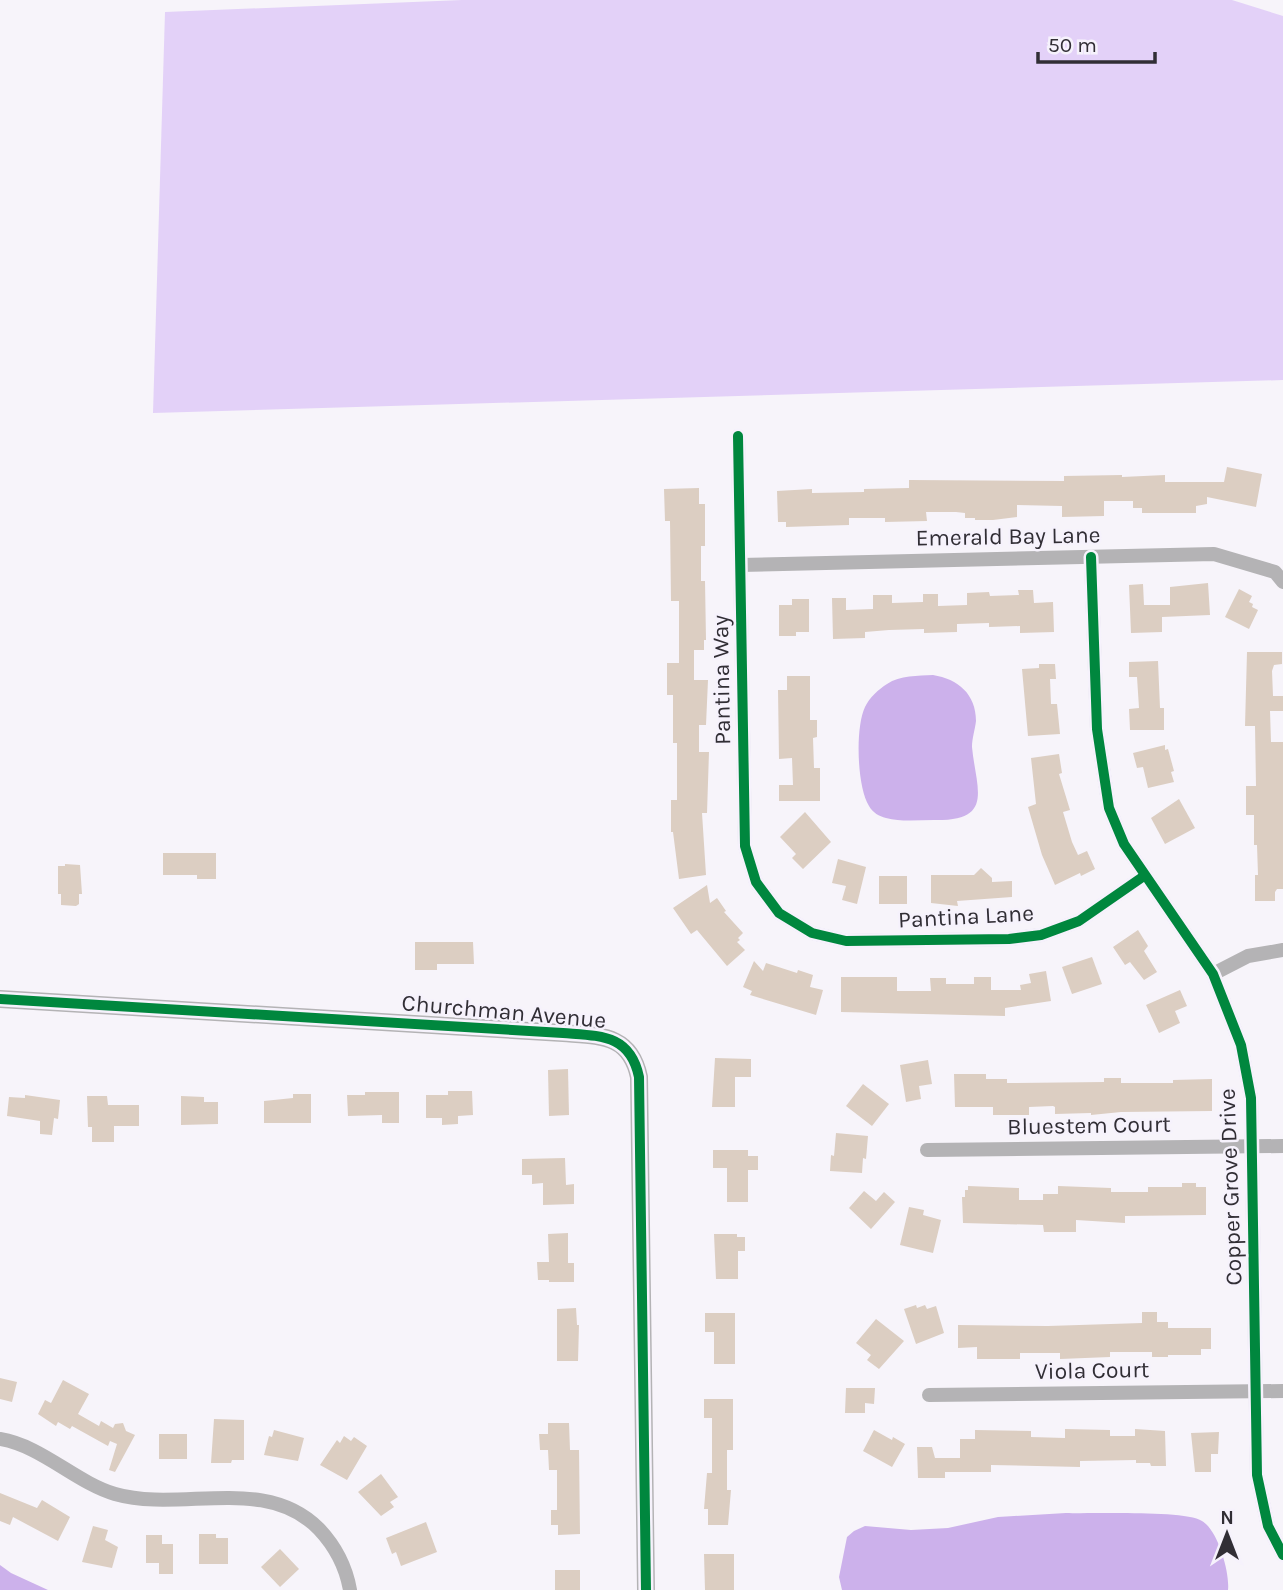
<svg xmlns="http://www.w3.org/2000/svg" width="1283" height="1590" viewBox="0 0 1283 1590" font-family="Karla,sans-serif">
<rect width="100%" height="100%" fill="#f7f4fa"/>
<path fill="#e3d1f8" d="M462,0H1232L1283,16V380L153,413L165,12Z"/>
<g fill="#ccb1eb">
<path d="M933,675C958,679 976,694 976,721C975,730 972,738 972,747C976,789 995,821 934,820C918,820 901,822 886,818C879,816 873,813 869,806C857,787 855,728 865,707C869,698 879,689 887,684C900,675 918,676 933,675Z"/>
<path d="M1066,1513C1092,1514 1185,1510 1202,1521C1218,1530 1230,1573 1228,1590H842L839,1577L847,1537L854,1531L865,1526L911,1530L948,1528L998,1517Z"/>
<path d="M0,1565L11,1573L48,1590H0Z"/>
</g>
<g fill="#dccec2">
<path d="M1227,467L1262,474L1256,507L1207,497V504L1196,506V513H1142V508H1133V501H1104V516L1062,517V506L1017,505V517L993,520H975V518H965V513L956,512H926L927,521L885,522V518H849V525L786,527V522H778L777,491L812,489V493L864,492V489L909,488V480L1064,481V476L1122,475V477L1165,475V482H1224Z"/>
<path d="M699,488V504H705V546H701V581H705L706,640H704V650H694V680H708L706,725H699V752H709L707,813H702L706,875L679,879L673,832H671V800H677V743H673V695H667V663H679V601H671L670,521H665L664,489Z"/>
<path d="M1208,583L1210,615L1162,617V632L1131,633L1129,585L1143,584L1144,605H1170V587Z"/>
<path d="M1239,589L1252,596L1249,602L1253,604L1252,607L1258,610L1249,629L1225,617Z"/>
<path d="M1018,590H1033L1034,603L1053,602L1054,632L1020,633V626L989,627V623L957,624V632L924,633V629L889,630L865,632V638L833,639L832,598H846V610L873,609V595H892V603L923,602V594H938V606L967,605V593L989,592L990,596L1019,595Z"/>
<path d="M792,599H809V632H796V636H779V605H792Z"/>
<path d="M1247,652H1282V664L1274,665L1272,671L1273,696H1283V711H1270L1271,742H1283V889H1277L1275,892V901H1255V875H1258L1257,845H1254V815H1246V786H1256L1255,726H1245Z"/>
<path d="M1158,661L1160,708H1164V730H1130L1129,709L1139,708L1137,677H1129V662Z"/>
<path d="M1039,664H1055L1056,679H1050L1051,704H1057L1060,734L1028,736L1022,669L1039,668Z"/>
<path d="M787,676H810V720H817V737L813,738L814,768H820V801H779V785H793L792,758L779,759L778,690H787Z"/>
<path d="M1165,745V750L1168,749L1174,771L1171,772L1174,782L1148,788L1143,767L1137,768L1133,753Z"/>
<path d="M1059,754L1062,773L1059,774L1070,810L1063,812L1072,842L1078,855L1087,851L1095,869L1081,876L1080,873L1055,885L1042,855L1028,807L1036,804L1031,758Z"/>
<path d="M1179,799L1195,828L1165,844L1151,818Z"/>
<path d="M805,812L831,842L803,869L792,858L796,854L780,837Z"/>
<path d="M163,853H216V879H197V875H163Z"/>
<path d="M838,859L866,867L857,904L842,900L846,886L832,883Z"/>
<path d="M65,864L80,865L82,894H79V904L76,906L61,905V894H58V866H65Z"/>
<path d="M981,868L992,878V882L1012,881V897L957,901L958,906L931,903V875H974Z"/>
<rect x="879" y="876" width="28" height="28"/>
<path d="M707,885L710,903L717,898L726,911L724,912L743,933L738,938L740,940L737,942L745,950L727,966L697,930L691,934L673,908Z"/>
<path d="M1138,930L1148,946L1144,951L1157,972L1144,980L1130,962L1125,965L1113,947Z"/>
<path d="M415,942H473L474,964H437V970H415Z"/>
<path d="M1092,957L1102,984L1072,994L1062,967Z"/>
<path d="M754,961L763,971L766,963L797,973L798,970L813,975L810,987L823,990L816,1015L750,995L752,991L743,987Z"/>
<path d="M1046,971L1051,1001L1005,1008V1016L841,1012V977H897V991H931L930,978H946V984H974V977H991V990H1021L1020,985L1031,983L1029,974Z"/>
<path d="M1180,990L1187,1006L1175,1011L1180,1023L1159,1033L1146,1005Z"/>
<path d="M715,1058L751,1059V1077H735V1107H712Z"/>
<path d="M928,1060L932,1084L919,1086L921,1099L906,1102L900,1065Z"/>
<path d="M568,1069L569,1115L549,1116L548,1070Z"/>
<path d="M954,1074H986V1079H1007V1083L1104,1082V1078H1121V1083H1173V1080L1212,1079V1111L1121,1112L1091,1115V1113L1055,1114V1107L1053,1106L1029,1107V1115H993V1107H955Z"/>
<path d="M863,1084L889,1104L872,1126L846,1106Z"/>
<path d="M448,1091H472L473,1115L458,1116V1124L442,1125V1118H426V1095H448Z"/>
<path d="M365,1092H399V1123H382V1115L348,1116L347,1095H365Z"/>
<path d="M293,1094H311V1123H264V1101L293,1098Z"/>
<path d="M25,1095L60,1100L58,1119L54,1118L52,1135L40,1134V1121L7,1116L9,1097L25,1098Z"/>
<path d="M87,1096H107L108,1105H139V1126H114V1142H92V1127H88Z"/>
<path d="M181,1096L204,1097V1102H218V1124L181,1125Z"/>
<path d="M836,1133L868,1136L866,1159L863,1158L862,1173L830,1171L831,1155L834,1156Z"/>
<path d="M713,1150H748V1156H758V1170H748V1202H727V1168H713Z"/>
<path d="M565,1158L566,1185L574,1184V1204L543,1205V1183L532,1184V1175H522V1159Z"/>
<path d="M1182,1183H1196V1187H1206V1215L1125,1216V1223L1076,1220V1232H1044L1043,1225L963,1223L962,1197H965V1190H968V1186L1019,1188V1200H1043V1194H1058V1186L1111,1188V1192H1148V1187H1182Z"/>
<path d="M864,1191L876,1201L884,1192L895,1202L871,1229L849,1208Z"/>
<path d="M909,1207L924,1210L923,1215L941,1220L933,1253L900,1245Z"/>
<path d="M568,1233V1263H574V1282H549V1280H538L537,1262H549L548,1234Z"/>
<path d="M714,1234H737V1237H745V1251H738V1279H716Z"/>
<path d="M916,1305L917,1308L925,1305L927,1309L936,1306L944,1333L916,1344L904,1309Z"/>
<path d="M576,1308L577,1325H579L578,1361H557V1309Z"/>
<path d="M1142,1312H1157V1322H1168V1328H1211V1349H1201V1355H1168V1357H1152V1352H1110V1357L1060,1359V1353H1020V1359H977V1347L958,1348V1325L1048,1326L1142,1323Z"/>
<path d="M705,1313H735V1364H714V1332H705Z"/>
<path d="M876,1319L904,1341L879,1369L867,1360L871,1355L856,1343Z"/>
<path d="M0,1378L17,1382L12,1402L0,1399Z"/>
<path d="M63,1380L89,1394L78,1414L99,1426L101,1421L113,1428L115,1424L123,1423L126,1431L135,1435L115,1472L109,1470L117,1444L110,1441L108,1446L72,1426L70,1429L58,1422L56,1426L38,1414L45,1400L51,1403Z"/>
<path d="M846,1388H875L874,1404L865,1403V1413H845Z"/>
<path d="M704,1399H733V1450H727V1490H731L728,1525H708V1509H704L707,1473H712V1418H704Z"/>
<path d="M214,1419L244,1420V1460H232L231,1463H211Z"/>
<path d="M548,1423H569L570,1450H579L580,1534L558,1535V1525H551V1510H557V1470H549L548,1450H540L539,1434H548Z"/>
<path d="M1065,1429L1110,1430V1436H1135V1429L1165,1431L1166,1466H1151L1150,1463H1136V1460L1080,1461V1467L991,1465V1472H945V1478H918L917,1447H932L935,1458H960V1439H975V1430L1031,1431V1437L1065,1438Z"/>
<path d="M274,1430L304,1438L298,1461L264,1455L269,1436L272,1437Z"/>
<path d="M874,1430L892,1440L893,1437L905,1444L892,1467L863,1451Z"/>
<path d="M1219,1432L1218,1454H1211V1472H1195L1191,1433Z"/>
<rect x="159" y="1434" width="28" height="25"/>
<path d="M344,1436L351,1441L354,1437L367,1446L347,1480L320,1465L337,1440L340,1443Z"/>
<path d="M381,1474L398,1497L390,1502L394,1507L381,1516L358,1492Z"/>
<path d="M0,1493L37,1508L42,1500L70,1517L58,1541L13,1517L10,1525L0,1521Z"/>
<path d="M426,1522L437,1552L401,1566L396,1552L392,1554L386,1538Z"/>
<path d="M93,1526L108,1530L105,1540L118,1547L112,1568L82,1562Z"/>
<path d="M199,1534H216V1538H228V1564H199Z"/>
<path d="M146,1535H162V1544H173V1574H159V1563H146Z"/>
<path d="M280,1549L299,1569L280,1587L261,1567Z"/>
<path d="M704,1554H734V1590H705Z"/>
<rect x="555" y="1570" width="25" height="20"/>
</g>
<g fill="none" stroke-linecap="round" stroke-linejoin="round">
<g stroke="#b4b3b5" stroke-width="14">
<path d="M738,436L745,846L756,882L779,913L812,933L846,941L1009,939L1041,935L1079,921L1144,876"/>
<path d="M1091,557L1097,729L1109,808L1124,844L1213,974L1241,1045L1251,1098L1257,1475L1268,1526L1283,1555"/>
<path d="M740,565L1214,554L1275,572L1283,582"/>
<path d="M1213,974L1248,956L1283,950"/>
<path d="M927,1150L1283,1146"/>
<path d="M929,1395L1283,1391"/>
<path d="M0,1439C42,1446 75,1482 115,1494C181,1513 265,1474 319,1529C335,1546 346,1567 350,1590"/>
</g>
<path stroke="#b4b3b5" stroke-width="18" d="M0,999L563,1033C600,1036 630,1034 639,1077L646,1590"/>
<defs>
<g id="cycleway">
<path d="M738,436L745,846L756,882L779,913L812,933L846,941L1009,939L1041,935L1079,921L1144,876"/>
<path d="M1091,557L1097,729L1109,808L1124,844L1213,974L1241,1045L1251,1098L1257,1475L1268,1526L1283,1555"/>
<path d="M0,999L563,1033C600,1036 630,1034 639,1077L646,1590"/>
</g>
</defs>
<use href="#cycleway" stroke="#f6f2fc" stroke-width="15"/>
<use href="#cycleway" stroke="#00873e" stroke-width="10"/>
</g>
<g text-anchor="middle" stroke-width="5" stroke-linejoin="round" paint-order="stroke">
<g font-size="23" fill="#312e35" stroke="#f6f2fc">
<text transform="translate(1008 536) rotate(-1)" y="8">Emerald Bay Lane</text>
<text transform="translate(721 680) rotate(-91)" y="8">Pantina Way</text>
<text transform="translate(966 916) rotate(-3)" y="8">Pantina Lane</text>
<text transform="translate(504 1011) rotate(5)" y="8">Churchman Avenue</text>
<text transform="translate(1089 1125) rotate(-1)" y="8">Bluestem Court</text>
<text transform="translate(1230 1187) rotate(-92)" y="8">Copper Grove Drive</text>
<text transform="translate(1092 1370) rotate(-1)" y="8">Viola Court</text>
</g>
</g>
<g transform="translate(1227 1534)" stroke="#f6f2fc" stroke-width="5" paint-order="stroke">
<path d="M0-5L12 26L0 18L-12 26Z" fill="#312e35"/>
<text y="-10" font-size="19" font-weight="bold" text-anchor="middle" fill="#312e35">N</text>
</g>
<path d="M1038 52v10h117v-10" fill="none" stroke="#312e35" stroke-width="3.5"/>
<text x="1048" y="52" font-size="21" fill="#312e35" stroke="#f6f2fc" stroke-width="5" paint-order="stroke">50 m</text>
</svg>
